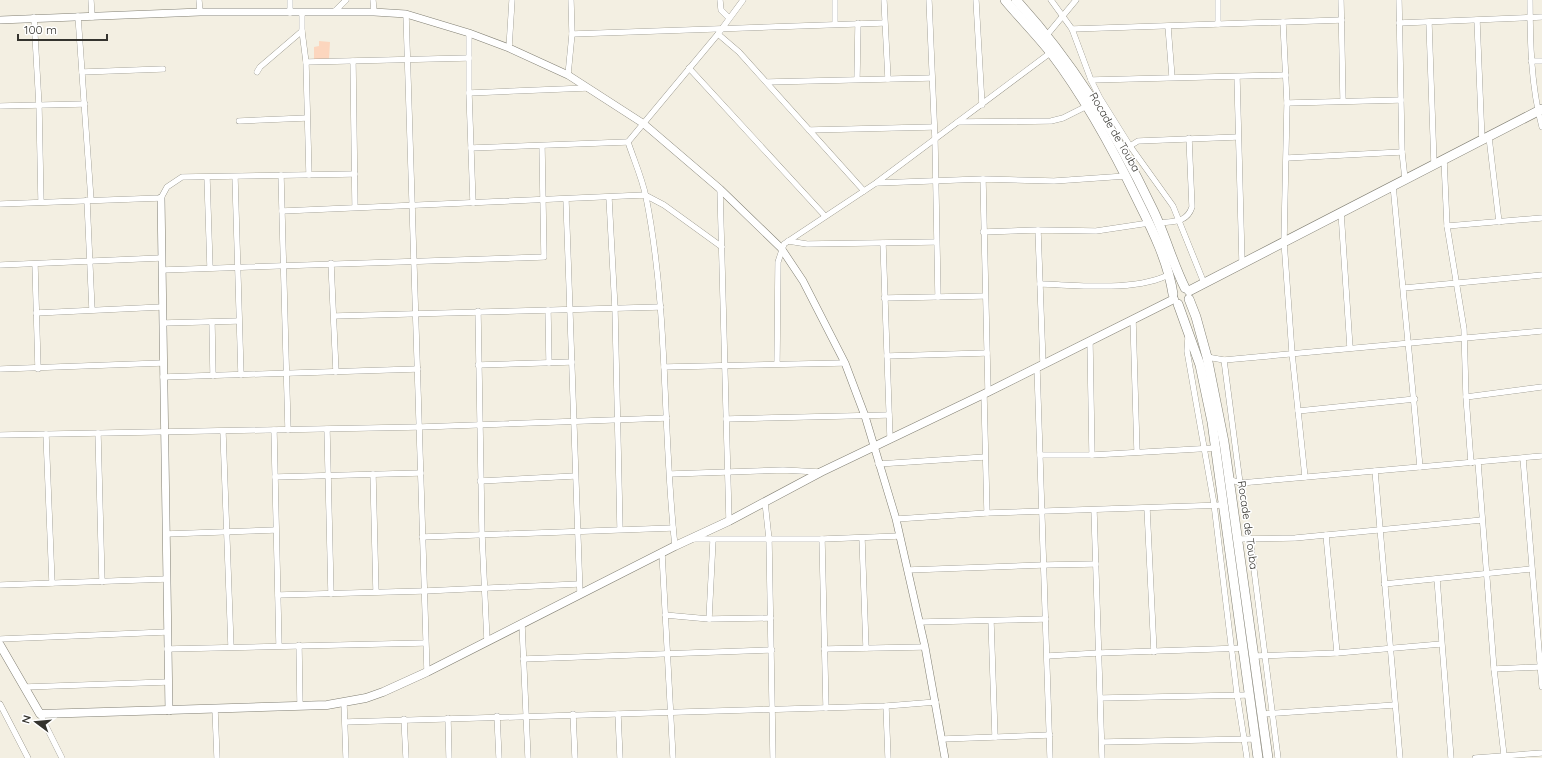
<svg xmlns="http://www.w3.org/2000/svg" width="1542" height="758" viewBox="0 0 1542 758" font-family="Quicksand,sans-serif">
<rect width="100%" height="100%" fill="#f3efe2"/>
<path fill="#fcd6be" d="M319,41L330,42L329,59L314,60V47L319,46Z"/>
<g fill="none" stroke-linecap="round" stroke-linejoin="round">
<defs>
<g id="minor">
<path d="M91,0L92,17"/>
<path d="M199,0L200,12"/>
<path d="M373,0L374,12"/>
<path d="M720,0L721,10L729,18"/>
<path d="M835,0V24"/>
<path d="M884,0L888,79"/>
<path d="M929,0L935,140L938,297"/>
<path d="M976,0L982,105"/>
<path d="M1051,0L1072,29L1091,80L1100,98L1130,146L1173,206L1204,283"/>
<path d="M1218,0V24"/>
<path d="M1341,0L1343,100"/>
<path d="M1399,0L1402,152L1405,179"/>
<path d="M1530,0C1530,42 1531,86 1542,127"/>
<path d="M334,12L346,0"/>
<path d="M290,13V0"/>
<path d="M302,13V31L306,62L309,175"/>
<path d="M406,14L427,672"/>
<path d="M78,16L91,200"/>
<path d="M34,17L39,106L41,202"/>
<path d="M1477,20L1482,141"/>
<path d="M1283,22L1287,103L1284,241L1292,353L1305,477"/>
<path d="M1399,23L1542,17"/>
<path d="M1429,23L1434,164"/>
<path d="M1168,26L1172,77"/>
<path d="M1072,29L1342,20"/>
<path d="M469,33V93L473,203"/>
<path d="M572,34L884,23"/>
<path d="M718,34L739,52L864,191"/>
<path d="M1047,35L1076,0"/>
<path d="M509,48L512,0"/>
<path d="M353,61L355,207"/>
<path d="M1531,61H1542"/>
<path d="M306,62L469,58"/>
<path d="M689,68L825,216"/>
<path d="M82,72L163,69"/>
<path d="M257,72L260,67L302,31"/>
<path d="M568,75L572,34L571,0"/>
<path d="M1237,77L1242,263"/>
<path d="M857,79L858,23"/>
<path d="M1091,80L1286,75"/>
<path d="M767,82L932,78"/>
<path d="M469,93L588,88"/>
<path d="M1287,103L1401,100"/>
<path d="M0,106L85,104"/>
<path d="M239,121L307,118"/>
<path d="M958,122L1051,121L1063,118L1087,106"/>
<path d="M809,130L934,127"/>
<path d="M1489,137L1499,222"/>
<path d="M1130,146L1138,141L1238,137"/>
<path d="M471,148L628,142"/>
<path d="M1287,158L1402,152"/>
<path d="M1444,159L1447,226L1464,329L1466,397L1471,463"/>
<path d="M281,175L288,430"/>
<path d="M207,177L210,268"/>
<path d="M235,177L241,375"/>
<path d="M983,179L988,392"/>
<path d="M877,183L983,179L1054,181L1126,176"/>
<path d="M1393,185L1420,467"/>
<path d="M720,189L729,521"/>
<path d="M609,198L615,309L620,529"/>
<path d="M87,200L92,310"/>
<path d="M566,200L580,594"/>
<path d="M0,204L161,198L167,187L182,177L355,174"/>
<path d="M282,211L645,195L664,205L722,247"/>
<path d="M1341,212L1350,348"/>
<path d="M1159,223C1173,221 1187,223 1192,207L1189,138"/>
<path d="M1447,226L1542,218"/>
<path d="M1038,230L1043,364"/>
<path d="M983,232L1038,230L1096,231L1149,223"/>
<path d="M788,241L807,244L936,242"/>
<path d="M883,243L890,438"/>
<path d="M331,263L336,372"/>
<path d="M35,264L38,369"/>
<path d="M0,265L161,258"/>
<path d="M162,270L544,257L542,146"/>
<path d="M1040,284C1078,285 1137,292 1170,274"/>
<path d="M1404,288L1542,275"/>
<path d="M884,298L985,296"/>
<path d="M548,310L549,363"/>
<path d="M478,311L482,534L487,641"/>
<path d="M36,313L162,307"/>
<path d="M334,316L661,307"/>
<path d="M1133,319L1137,452"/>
<path d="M212,322L213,376"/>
<path d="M163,323L239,321"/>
<path d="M1188,337L1187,351L1214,504L1237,694L1247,758"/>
<path d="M1090,342L1092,455"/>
<path d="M887,356L987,353"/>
<path d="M1207,357L1224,360L1542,331"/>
<path d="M1224,360L1240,483"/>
<path d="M777,364L778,262L784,244L876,183L1050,53"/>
<path d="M478,365L572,362"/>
<path d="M664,367L845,363"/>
<path d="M1037,367L1050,758"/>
<path d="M0,369L163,363"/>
<path d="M163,377L418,369"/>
<path d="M984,394L987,513"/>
<path d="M1466,397L1542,387"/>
<path d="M1298,411L1415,399"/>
<path d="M726,419L889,415"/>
<path d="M327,429L331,594"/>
<path d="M274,430L279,646"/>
<path d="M223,432L231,647"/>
<path d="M98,433L102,582"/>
<path d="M46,434L52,583"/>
<path d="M0,435L420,427L667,418"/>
<path d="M1040,455H1092L1215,448"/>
<path d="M1523,458L1542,687"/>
<path d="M1478,462L1494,669L1504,755"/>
<path d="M878,464L985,457"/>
<path d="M1375,471L1400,758"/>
<path d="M373,474L376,592"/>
<path d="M670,474L783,470L820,472"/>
<path d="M275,477L421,473"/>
<path d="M1229,479L1240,483L1542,456"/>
<path d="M480,481L575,476"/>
<path d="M765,502L769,539L773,758"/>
<path d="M1147,508L1154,652"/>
<path d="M1094,510L1102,758"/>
<path d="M896,519L987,513L1224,505"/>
<path d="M166,534L276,530"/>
<path d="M1326,535L1337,653"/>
<path d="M422,537L673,528"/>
<path d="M862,538L866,648"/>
<path d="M1250,538L1278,758"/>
<path d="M691,539H822L900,536"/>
<path d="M822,539L826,708"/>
<path d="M1238,539L1295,538L1482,520"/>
<path d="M675,546C662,430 669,312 646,197C642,178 634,160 628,142L718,34L743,0"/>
<path d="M662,553L673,758"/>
<path d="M908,570L1043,565L1096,564"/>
<path d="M1437,579L1451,758"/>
<path d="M1384,584L1531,569"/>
<path d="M0,585L167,579"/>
<path d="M278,595L424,591L579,584"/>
<path d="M665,615L709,619L771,618"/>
<path d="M709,619L713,540"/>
<path d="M991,621L995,737"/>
<path d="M920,622L1046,619"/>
<path d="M522,624L528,758"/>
<path d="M0,639L167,632"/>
<path d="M299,645L300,706"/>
<path d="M167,649L425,643"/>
<path d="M824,649L925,647"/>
<path d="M1047,656L1099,653L1244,648"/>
<path d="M1255,656L1337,653L1441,644"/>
<path d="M523,659L772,650"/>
<path d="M1494,669L1540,667"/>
<path d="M25,687L168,682"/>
<path d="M1101,698L1249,695"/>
<path d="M344,703L346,758"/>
<path d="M0,704L28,758"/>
<path d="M886,706L888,758"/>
<path d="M215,709L217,758"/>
<path d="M40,714L62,758"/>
<path d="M573,714L575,758"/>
<path d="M618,714L620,758"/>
<path d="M1263,714L1395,705"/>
<path d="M497,716L499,758"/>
<path d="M448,718L449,758"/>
<path d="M404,719L406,758"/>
<path d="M345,722L886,706L936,702"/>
<path d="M942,739L1050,735"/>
<path d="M1102,742L1255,739"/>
<path d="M1475,758L1542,753"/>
</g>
<g id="tertiary">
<path d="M0,20L200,12H374L406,14L469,33L509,48L568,75L644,124L720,189L781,248L803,281L845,363L865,416L896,519L925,647L945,758"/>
<path d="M161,198L169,711"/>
</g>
<path id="secondary" d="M0,645L40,714L327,705L366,698L383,692L427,672L675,546L729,521L821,472L984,394L1174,299"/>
<g id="primary">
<path d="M1005,0C1020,18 1037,35 1051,53C1086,99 1114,151 1139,203C1153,231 1168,262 1173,294"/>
<path d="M1016,0C1072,61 1117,134 1152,208C1165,234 1172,262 1185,288"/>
<path d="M1189,291L1542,109"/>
<path d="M1189,299L1196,317L1207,357L1224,442L1268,758"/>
<path d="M1178,304L1200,365L1212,422L1258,758"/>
</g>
</defs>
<use href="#minor" stroke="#817f73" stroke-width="6"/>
<use href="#tertiary" stroke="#817f73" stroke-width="8"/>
<use href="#secondary" stroke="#817f73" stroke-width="9"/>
<use href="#primary" stroke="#817f73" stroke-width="10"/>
<use href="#minor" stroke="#fff" stroke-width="5.5"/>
<use href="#tertiary" stroke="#fff" stroke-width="7"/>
<use href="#secondary" stroke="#fff" stroke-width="8"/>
<use href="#primary" stroke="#fff" stroke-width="9"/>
</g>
<g text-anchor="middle" stroke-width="3" stroke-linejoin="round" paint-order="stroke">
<g font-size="11" fill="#34332e" stroke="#fff">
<text transform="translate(1115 132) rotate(60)" y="4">Rocade de Touba</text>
<text transform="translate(1248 525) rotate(82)" y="4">Rocade de Touba</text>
</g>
</g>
<g transform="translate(36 722) rotate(286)" stroke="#ffffff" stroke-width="3" paint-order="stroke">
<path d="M0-3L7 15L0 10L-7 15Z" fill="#34332e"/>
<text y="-6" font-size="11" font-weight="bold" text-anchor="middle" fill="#34332e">N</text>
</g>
<path d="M18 34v6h89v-6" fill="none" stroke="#34332e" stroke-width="2"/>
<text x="24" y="34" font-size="12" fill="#34332e" stroke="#ffffff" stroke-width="3" paint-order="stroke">100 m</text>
</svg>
